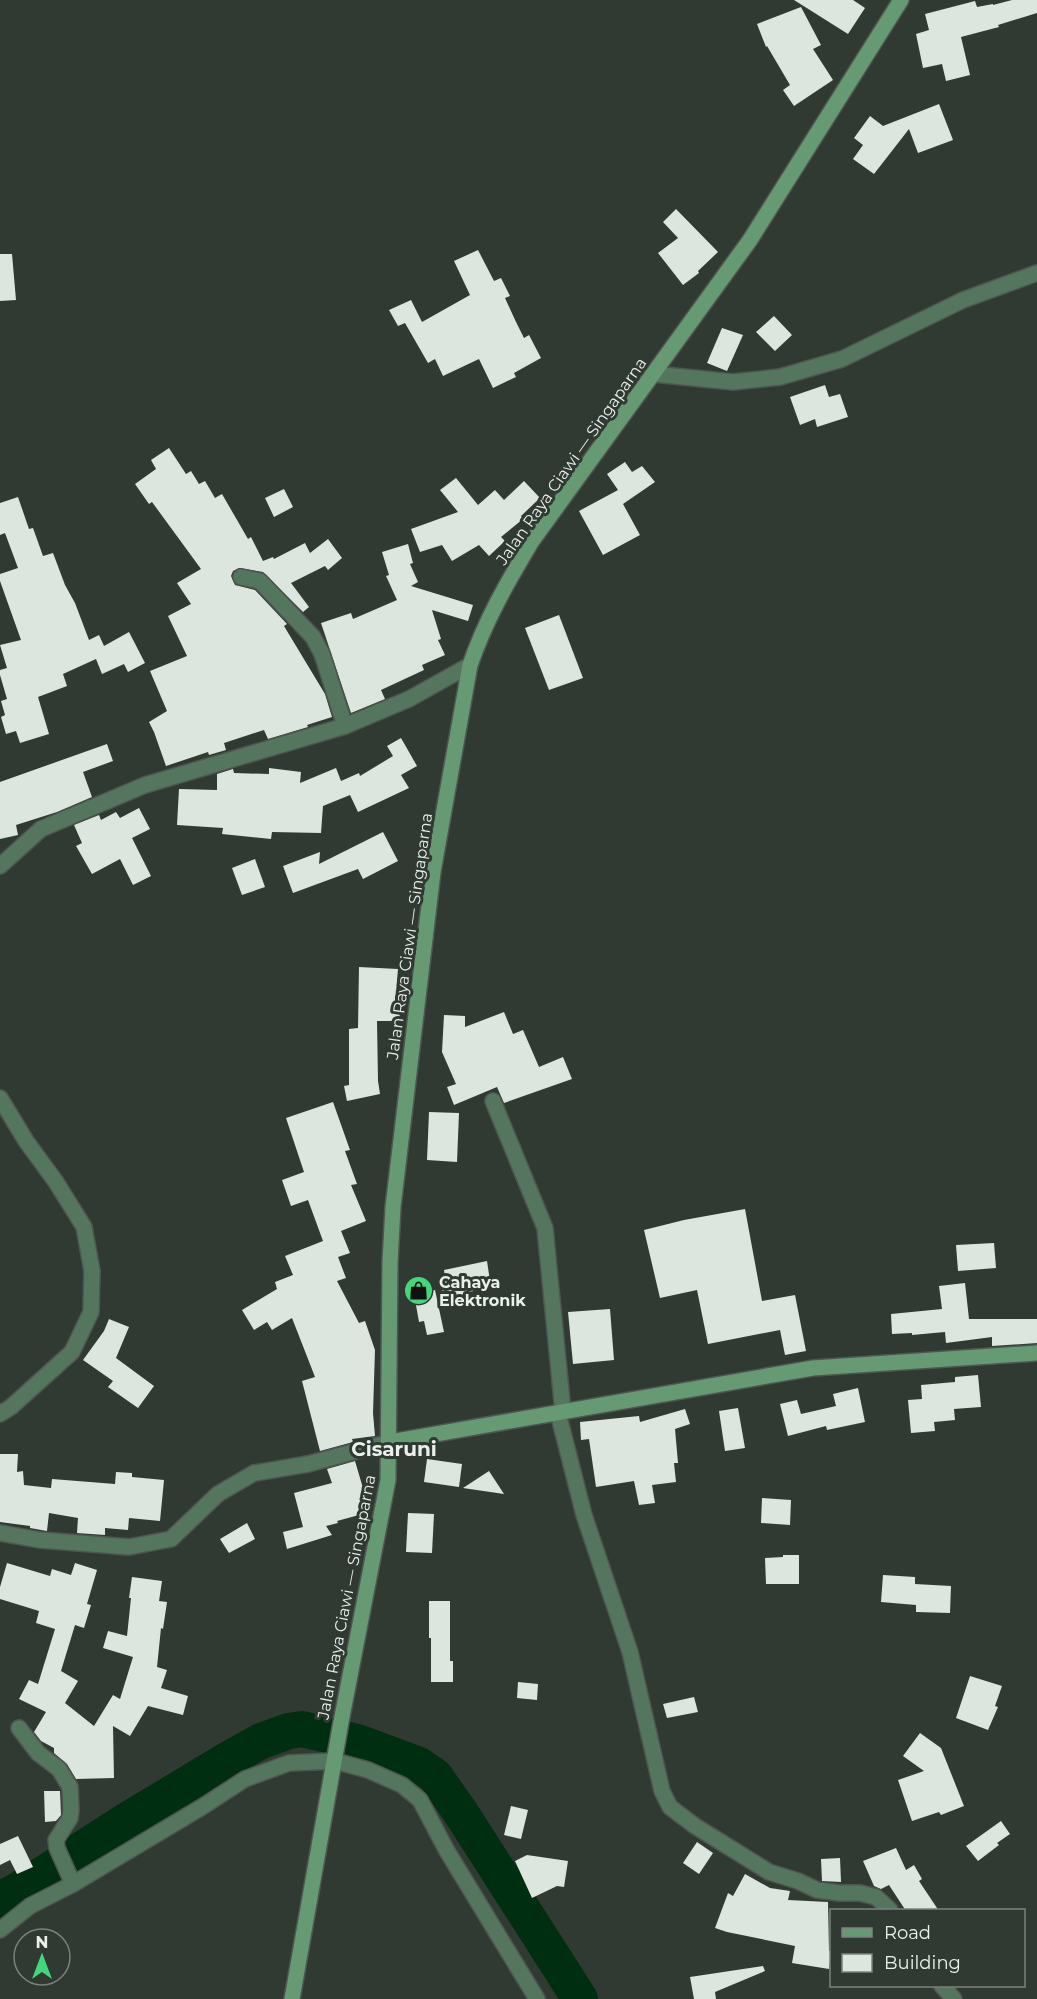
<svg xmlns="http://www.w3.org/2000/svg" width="1037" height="1999" viewBox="0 0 1037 1999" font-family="Montserrat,sans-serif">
<rect width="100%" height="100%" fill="#303932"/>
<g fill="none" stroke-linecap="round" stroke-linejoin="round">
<path stroke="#002e11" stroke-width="36" d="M0,1900L20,1889L129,1819L227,1760L261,1741L289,1731L302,1729L357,1742L419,1765L435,1776L461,1813L580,1999"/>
</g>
<g fill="#dce6de">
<path d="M794,0H853L865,8L848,34Z"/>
<path d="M1012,0H1037V13L998,25L999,27L961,37L970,75L946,81L942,64L923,68L916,34L929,30L925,14L975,1L977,7L993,4V5Z"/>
<path d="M801,7L821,45L813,49L833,80L794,106L783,90L790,85L767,46L766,47L757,24Z"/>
<path d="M939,104L953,140L918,153L909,129L874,174L853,159L863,145L854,138L870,116L883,126Z"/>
<path d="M676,209L718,252L698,271L699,273L683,285L658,253L678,238L663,222Z"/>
<path d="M478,250L494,281L501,278L510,296L505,298L516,322L524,338L529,335L541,358L514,373L516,377L493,388L479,359L443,376L435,359L428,363L405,323L398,326L389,310L411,300L422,322L470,295L454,261Z"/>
<path d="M0,254H12L16,300L0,301Z"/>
<path d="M774,316L792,335L775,351L756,332Z"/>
<path d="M722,328L743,335L727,371L707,363Z"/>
<path d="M825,385L829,397L840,394L848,417L817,427L815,419L800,425L790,397Z"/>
<path d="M169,448L186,474L191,471L199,484L205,481L215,498L222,494L248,539L251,537L263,561L273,557L274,559L305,543L310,553L328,539L342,558L328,570L325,566L291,583L309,607L303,612L263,572L239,568L233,571L231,576L235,585L255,590L287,624L284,626L325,694L332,717L307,725L308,727L268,739L264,730L224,743L226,750L209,755L208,752L166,766L154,732L149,722L167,711L150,671L187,656L168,616L191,604L177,583L201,569L152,502L149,504L135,484L156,469L151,460Z"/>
<path d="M625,462L632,472L642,466L655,482L623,504L640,535L603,555L579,511L618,490L607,474Z"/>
<path d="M456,478L478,505L495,490L504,500L524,481L540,498L521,516L523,519L501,537L505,541L489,556L479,545L452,561L442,545L420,552L411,529L458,512L440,490Z"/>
<path d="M284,489L293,507L274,517L265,498Z"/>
<path d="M18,497L29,529L33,528L43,556L53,553L65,585L75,603L89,640L99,635L104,646L129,632L145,663L128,672L124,664L102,674L96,659L63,674L67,686L38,697L49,734L20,743L16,731L6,734L1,717L5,715L1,701L7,699L0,675V670L7,668L0,645L21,640L0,581V574L18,568L5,533L0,535V503Z"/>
<path d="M408,544L413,563L410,564L418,582L411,586L473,605L468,621L432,610L441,639L438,640L445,655L422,665L424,670L381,690L385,699L351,713L321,623L351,613L353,619L397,600L386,576L389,575L382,552Z"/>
<path d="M559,615L583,678L549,690L525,628Z"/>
<path d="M401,738L417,766L401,775L409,788L358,812L350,795L323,806L321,833L272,832L271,839L222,834L223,828L177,825L179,789L217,790V774L233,769L234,773L269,774V768L301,772L300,783L336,768L341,781L359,773L360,776L393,756L387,746Z"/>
<path d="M107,744L113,761L83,772L92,797L57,812L16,825L18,835L0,839V782Z"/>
<path d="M139,808L150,829L132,838L151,876L133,885L120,859L92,874L76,846L82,843L74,825L99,815L101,820L116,812L120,818Z"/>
<path d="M383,832L398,861L363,879L358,869L293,893L283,866L320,852L319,864Z"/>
<path d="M255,859L265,887L242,895L232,868Z"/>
<path d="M359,967L398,969L395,1004H399L400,1021H377L378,1081L380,1094L347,1101L344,1086L349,1085V1029L358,1028Z"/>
<path d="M504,1012L513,1034L523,1030L539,1067L563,1057L572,1079L504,1103L497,1087L454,1105L447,1087L456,1084L442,1052L444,1015L465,1016V1027Z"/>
<path d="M333,1102L350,1150L345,1151L357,1184L351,1185L366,1221L341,1231L350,1253L338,1257L346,1278L337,1281L359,1323L365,1321L375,1350L373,1413L375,1436L352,1439L353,1442L320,1451L302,1381L315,1377L292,1318L272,1330L267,1322L254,1330L242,1310L277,1289L275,1282L293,1275L285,1256L323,1241L308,1200L291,1206L282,1180L304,1172L286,1118Z"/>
<path d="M429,1112L459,1113L457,1162L427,1160Z"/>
<path d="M745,1209L762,1301L795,1295L806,1351L785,1355L780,1330L708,1344L697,1290L660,1298L644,1230L684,1220Z"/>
<path d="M994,1243L996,1268L958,1271L956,1245Z"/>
<path d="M487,1261L491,1288L468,1292L469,1295L444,1299L440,1279L445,1278L444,1270Z"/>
<path d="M965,1283L969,1319H1037V1343L992,1346V1337L946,1343L945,1332L912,1335V1333L892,1334L891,1314L942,1309L939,1286Z"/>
<path d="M435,1290L444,1332L427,1335L424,1321L419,1322L414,1294Z"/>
<path d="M610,1309L614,1360L573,1364L568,1312Z"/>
<path d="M109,1319L129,1327L116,1358L154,1386L138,1408L108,1387L113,1381L83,1360L104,1331Z"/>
<path d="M978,1375L981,1407L954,1409L955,1420L934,1422L935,1431L911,1433L908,1400L922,1399L921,1385L955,1382V1377Z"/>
<path d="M858,1388L865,1422L827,1430L826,1426L788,1436L780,1404L797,1400L801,1414L836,1406L833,1394Z"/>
<path d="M738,1408L745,1448L725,1451L719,1411Z"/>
<path d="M685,1409L690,1424L675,1429L678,1463H674L676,1482L652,1485L655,1503L639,1505L634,1481L596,1487L589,1439L581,1440L580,1422L639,1416L640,1422Z"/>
<path d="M0,1454H18L17,1472L23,1471L24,1485L51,1488L52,1479L115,1484L116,1472L132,1473V1477L164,1480L160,1521L129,1518L128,1530L105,1528V1535L77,1533L78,1518L49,1513L47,1531L30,1528V1526L0,1522Z"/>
<path d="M427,1459L462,1464L459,1487L424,1482Z"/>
<path d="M355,1461L370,1512L337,1521L338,1523L326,1526L332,1535L287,1549L283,1532L303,1527L294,1493L332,1483L327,1469Z"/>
<path d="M489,1471L504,1494L463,1488Z"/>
<path d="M762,1498L791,1500L790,1525L761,1523Z"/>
<path d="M408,1513L434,1514L432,1553L406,1552Z"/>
<path d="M247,1523L255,1539L229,1553L220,1539Z"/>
<path d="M783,1555H799V1584H766L765,1558L783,1557Z"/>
<path d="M7,1563L50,1576L52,1569L71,1575L75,1563L97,1570L87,1604L91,1605L84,1628L75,1625L61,1671L78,1681L65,1703L94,1726L113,1695L120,1699L133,1657L103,1648L108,1631L127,1636L131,1598H129L132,1577L162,1581L159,1601L167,1602L163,1629L161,1628L157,1667L167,1670L161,1688L188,1696L183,1715L148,1706L130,1736L113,1726L114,1778L76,1779L67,1764L54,1753V1748L41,1741L34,1732L46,1712L19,1699L29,1680L38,1684L55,1629L36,1623L39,1611L0,1599V1587Z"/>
<path d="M883,1575L915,1577V1584L951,1586L950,1613L916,1612V1605L881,1602Z"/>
<path d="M429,1601H450V1661H453V1682H431V1638H429Z"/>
<path d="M970,1676L1002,1686L995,1706L998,1707L988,1730L956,1718Z"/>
<path d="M518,1682L538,1684L537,1700L517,1698Z"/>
<path d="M694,1697L698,1712L667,1718L663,1704Z"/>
<path d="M920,1733L941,1748L964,1806L941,1815L939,1812L912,1821L898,1780L924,1771L903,1756Z"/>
<path d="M44,1791H60L61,1815L56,1821L45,1822Z"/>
<path d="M511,1806L528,1810L521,1839L504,1835Z"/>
<path d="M1001,1821L1010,1834L997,1843L999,1845L978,1861L966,1846Z"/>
<path d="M18,1836L33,1867L17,1874L10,1860L0,1865V1844Z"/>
<path d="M697,1842L713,1853L699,1874L683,1863Z"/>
<path d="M896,1848L906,1870L914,1865L922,1879L919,1881L939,1911H906L889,1885L881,1889L874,1886L863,1861Z"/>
<path d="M527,1855L568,1861L564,1887L557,1886L532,1898L515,1861Z"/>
<path d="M840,1858L841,1882L822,1881L821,1859Z"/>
<path d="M745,1874L770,1888L790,1891L788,1900L828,1902L829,1951H831L829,1969L792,1963L795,1946L727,1932L715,1928L728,1893L733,1896Z"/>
<path d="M763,1966L765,1971L715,1992L716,1999H694L690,1977Z"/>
</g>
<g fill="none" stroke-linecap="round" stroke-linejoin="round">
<defs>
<g id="street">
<path d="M654,374L733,382L780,377L842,359L963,300L1037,273"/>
<path d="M241,577L260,581L313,637L322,654L345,726"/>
<path d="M0,866L41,829L145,785L345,726L409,699L470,665"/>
<path d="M0,1098L26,1141L56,1182L84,1227L92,1271L91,1312L72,1352L11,1407L0,1414"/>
<path d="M493,1101L545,1228L563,1412"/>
<path d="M558,1413L584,1515L630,1652L662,1791L670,1807L695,1826L769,1872L798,1881L817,1890L840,1893H860L876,1897L890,1910"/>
<path d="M0,1533L40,1540L129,1547L171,1539L218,1494L254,1473L308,1464L390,1442"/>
<path d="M19,1728L38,1753L59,1769L70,1787L71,1810L70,1818L56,1840L57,1848L73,1884"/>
<path d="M0,1930L30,1906L73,1884L202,1807L245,1779L289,1763L335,1761L368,1770L402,1785L420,1800L447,1851L537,1999"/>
<path d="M942,1986L954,1999"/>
</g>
<g id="secondary">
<path d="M390,1442L813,1368L1037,1353"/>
<path d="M292,1999L341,1722L388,1480L390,1262L393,1207L433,872L470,665C486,619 507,583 532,541L750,240L901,0"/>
</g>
</defs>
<use href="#street" stroke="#4e5650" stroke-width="18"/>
<use href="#secondary" stroke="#4e5650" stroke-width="18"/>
<use href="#street" stroke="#55765e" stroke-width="15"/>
<use href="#secondary" stroke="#659a73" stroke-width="15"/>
</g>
<defs>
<symbol id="shop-disc" viewBox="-11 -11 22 22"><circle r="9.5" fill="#43d77b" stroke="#303932"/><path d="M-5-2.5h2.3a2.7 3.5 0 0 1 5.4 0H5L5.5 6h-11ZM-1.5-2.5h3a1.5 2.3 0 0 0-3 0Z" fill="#111"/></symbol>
</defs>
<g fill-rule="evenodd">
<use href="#shop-disc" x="402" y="1274" width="33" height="33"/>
</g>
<g text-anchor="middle" stroke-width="6" stroke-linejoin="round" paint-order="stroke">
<g font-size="16" fill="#ebf0ec" stroke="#303932">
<text transform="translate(571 461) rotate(-55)" y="6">Jalan Raya Ciawi — Singaparna</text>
<text transform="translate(409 936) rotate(-82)" y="6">Jalan Raya Ciawi — Singaparna</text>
<text transform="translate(346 1597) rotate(-79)" y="6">Jalan Raya Ciawi — Singaparna</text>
</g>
<g font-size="16" font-weight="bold" fill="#ebf0ec" stroke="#303932" text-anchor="start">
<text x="439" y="1288">Cahaya<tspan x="439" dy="18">Elektronik</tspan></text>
</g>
<g font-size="20" font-weight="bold" fill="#ebf0ec" stroke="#303932">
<text x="394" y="1456">Cisaruni</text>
</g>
</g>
<rect x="830" y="1909" width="195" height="78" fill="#303932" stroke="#7b827c" stroke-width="1.5"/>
<rect x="842" y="1928" width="30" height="9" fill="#659a73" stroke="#7b827c" stroke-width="1.5"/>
<text x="884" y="1939" font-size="18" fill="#ebf0ec">Road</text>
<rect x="842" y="1954" width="30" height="18" fill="#dce6de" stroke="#7b827c" stroke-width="1.5"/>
<text x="884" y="1969" font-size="18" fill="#ebf0ec">Building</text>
<g transform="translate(42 1957)"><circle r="28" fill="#303932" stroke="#7b827c" stroke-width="1.5"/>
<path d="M0-4.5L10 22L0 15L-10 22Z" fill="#43d77b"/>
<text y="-9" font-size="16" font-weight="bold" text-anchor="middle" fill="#ebf0ec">N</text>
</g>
</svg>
